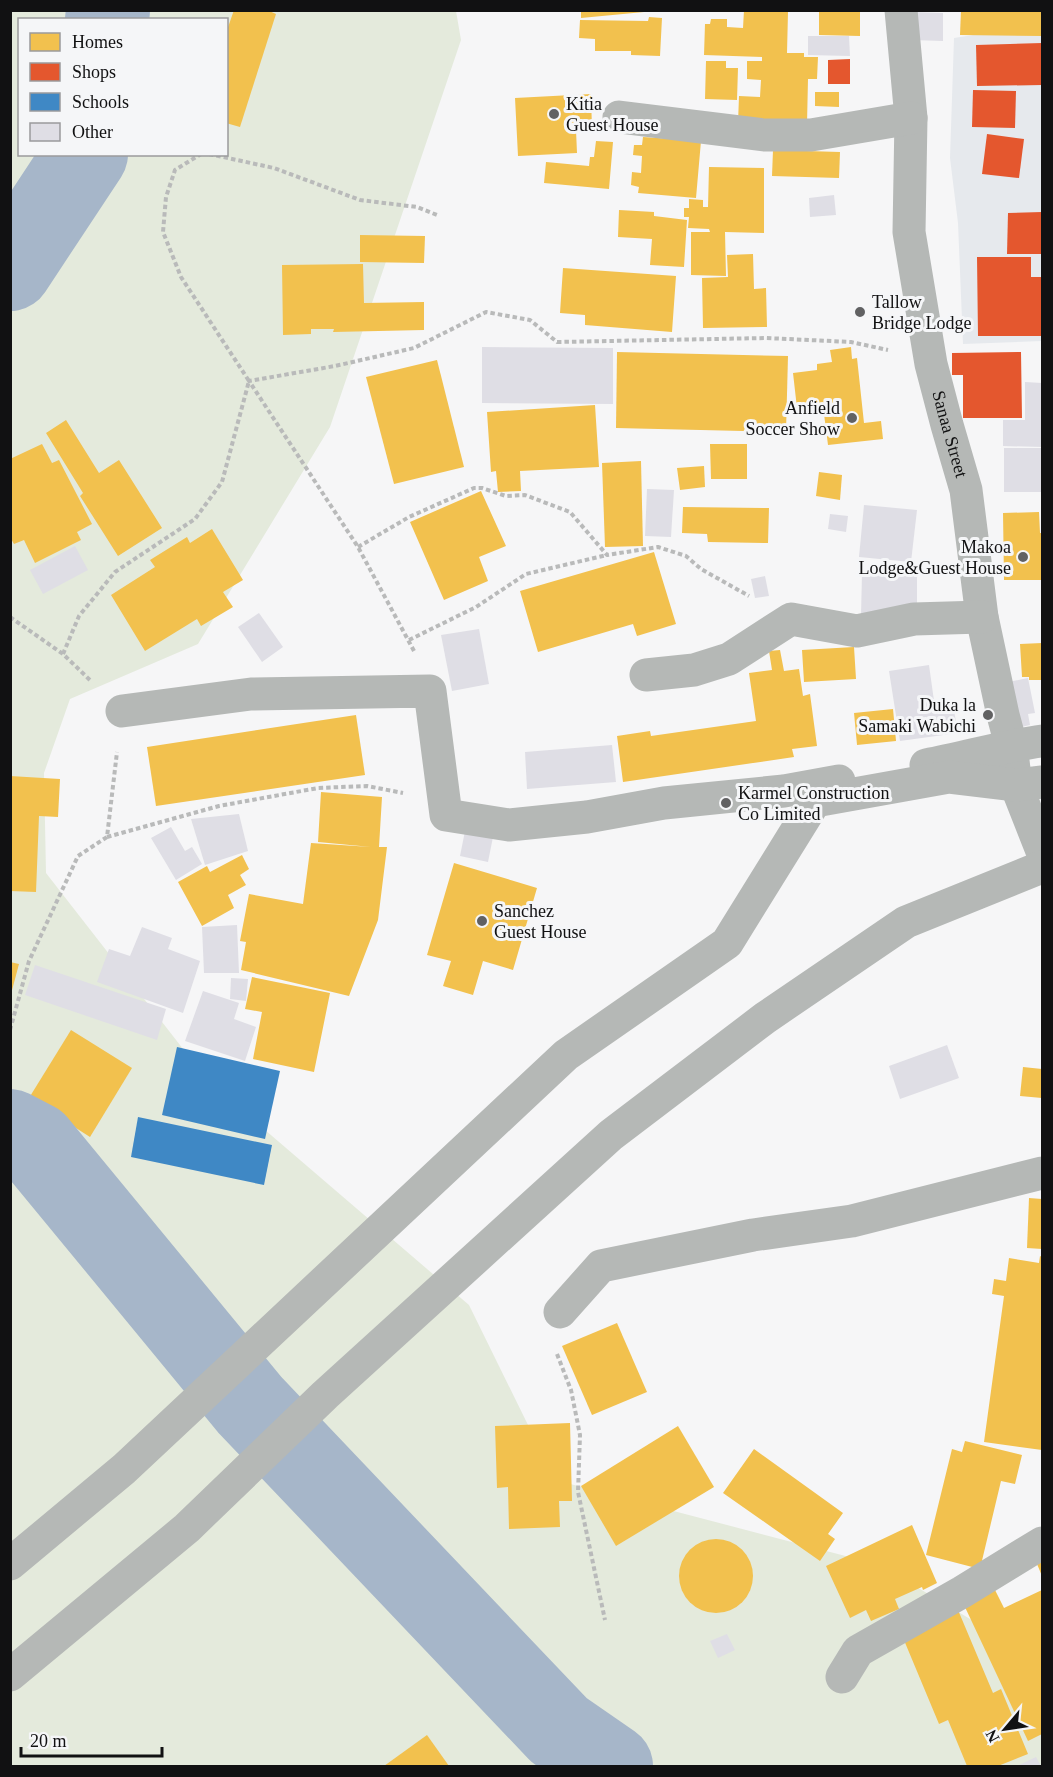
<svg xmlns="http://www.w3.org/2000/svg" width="1053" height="1777" viewBox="0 0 1053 1777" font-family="Georgia,serif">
<rect width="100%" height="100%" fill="#f6f6f7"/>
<path fill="#e6e9ed" d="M1012,29H1042V341L963,344L958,223L950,158L954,38Z"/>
<path fill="#e4eadc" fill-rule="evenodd" d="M11,11H456L461,40L330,427L198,644L70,699L44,773L46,873L208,1081L469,1305L555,1480L880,1565L1042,1662V1766H11ZM20,20H226V154H20Z"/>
<g fill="#f2c14e">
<path d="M234,10H267L276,14L240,127L226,123V33Z"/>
<path d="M581,10H644V12L581,18Z"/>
<path d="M744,10L788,12L787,53H804V57H818L817,79H808L807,124L738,123L739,96L760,97L761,80L747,79V61H762V57L704,55L705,24H710L711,19H727V27L743,28Z"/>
<path d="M819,10H860V36L819,35Z"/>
<path d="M961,10H1042V36L960,35Z"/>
<path d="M649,17L662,18L660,56L631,55V51H595V39L579,38L580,20L648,21Z"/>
<path d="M706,61H726V68H738L737,100L705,99Z"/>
<path d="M815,92H839V107L815,106Z"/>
<path d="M591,94L592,130H576L577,153L518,156L515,98Z"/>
<path d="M643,137L701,141L696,198L638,193L639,187L631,185L632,172L641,173L642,156L633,155L634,145H642Z"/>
<path d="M596,141L613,142L609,189L544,183L546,162L589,166L590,157H594Z"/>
<path d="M773,150L840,152L839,178L772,176Z"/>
<path d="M709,167L764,168V233L725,232L726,276L691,275V232H710L709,229L688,228L689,217H684V208H689V199L703,200V207H708Z"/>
<path d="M619,210L654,212V216L687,220L684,267L650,265L652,239L618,237Z"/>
<path d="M360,235L425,236L424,263L360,262Z"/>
<path d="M753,254L754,289L766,288L767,327L703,328L702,278L728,277L727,255Z"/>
<path d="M363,264L364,303L424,302V330L333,332L334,329H311V334L283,335L282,265Z"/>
<path d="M563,268L676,276L672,332L585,325V315L560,313Z"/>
<path d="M851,347L852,359L857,358L864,423L881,421L883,439L828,445L824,414L798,417L793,373L817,370V364L832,362L830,350Z"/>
<path d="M617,352L788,356L786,432L616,428Z"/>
<path d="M437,360L464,467L394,484L366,377Z"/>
<path d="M595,405L599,467L520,471L521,491L498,492L496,471L491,472L487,412Z"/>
<path d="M66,420L99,473L119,460L162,528L118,556L80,496L83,493L46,433Z"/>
<path d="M42,444L52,463L59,460L92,524L77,532L81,540L35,563L24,540L14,544L10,537V459Z"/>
<path d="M710,444H747V479H711Z"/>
<path d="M641,461L643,546L605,547L602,463Z"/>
<path d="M704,466L705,487L680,490L677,468Z"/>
<path d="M819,472L842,475L840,500L816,496Z"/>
<path d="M481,491L506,546L479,557L488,581L444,600L410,522Z"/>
<path d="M683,507L769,508L768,543L708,542L707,534L682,533Z"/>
<path d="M1039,512L1040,533H1042V580H1004L1003,513Z"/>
<path d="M212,529L243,580L223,592L233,607L201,626L197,619L145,651L111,595L155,567L150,560L187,537L190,543Z"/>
<path d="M654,552L676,624L637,636L633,624L538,652L520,591Z"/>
<path d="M1042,643V680H1029V677H1022L1020,644Z"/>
<path d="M854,647L856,679L804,682L802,650Z"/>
<path d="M780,650L784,671L799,669L803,696L810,694L817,746L792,749L794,757L623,782L617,736L650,731L651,736L756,721L749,673L772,670L769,651Z"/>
<path d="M893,709L896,741L857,745L854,713Z"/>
<path d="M356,715L365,775L156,806L147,747Z"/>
<path d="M10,776L60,779L58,817L39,816L36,892L10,891Z"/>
<path d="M321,792L382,797L379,847H387L378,920L349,996L241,970L246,942L240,941L249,894L303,904L311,843L371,847L318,842Z"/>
<path d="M242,855L249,869L240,875L246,885L228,895L234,908L202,926L178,882L207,866L210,872Z"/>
<path d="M454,863L537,888L513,970L483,961L473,995L443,986L451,961L427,955Z"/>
<path d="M10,962L19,964L11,994H10Z"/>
<path d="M252,977L330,993L314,1072L253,1059L262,1012L245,1009Z"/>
<path d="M71,1030L132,1068L90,1137L29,1098Z"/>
<path d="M1023,1067L1042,1069V1098L1020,1096Z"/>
<path d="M1029,1198L1042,1199V1249L1027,1248Z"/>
<path d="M1040,1256L1042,1257V1450L984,1442L1004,1296L992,1294L994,1279L1006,1281L1009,1258L1039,1263Z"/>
<path d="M617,1323L647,1392L592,1415L562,1346Z"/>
<path d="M570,1423L572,1501H559L560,1527L509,1529L508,1487L497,1488L495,1426Z"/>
<path d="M678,1426L714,1487L616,1546L581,1486Z"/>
<path d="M965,1441L1022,1455L1015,1484L1001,1481L980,1569L926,1555L952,1449L962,1452Z"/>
<path d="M754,1449L843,1513L828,1534L835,1539L820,1561L723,1493Z"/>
<path d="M912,1525L937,1583L923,1590L922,1587L895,1599L899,1609L871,1621L866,1610L850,1618L826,1566Z"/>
<circle cx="716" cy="1576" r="37"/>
<path d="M1042,1562V1576L1037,1564Z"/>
<path d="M995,1590L1004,1608L1042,1590V1734L1028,1741L964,1605Z"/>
<path d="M958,1610L993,1693L1001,1689L1028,1754L998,1766H967L948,1720L939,1724L901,1633Z"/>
<path d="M427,1735L449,1766H384Z"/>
</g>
<g fill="#e4572e">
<path d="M1042,43V85L977,86L976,45Z"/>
<path d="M850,59V84H828V60Z"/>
<path d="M973,90L1016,91L1015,128L972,127Z"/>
<path d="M987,134L1024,139L1019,178L982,174Z"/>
<path d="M1042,212V254H1007L1008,213Z"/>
<path d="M977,257H1031V277H1042V336H978Z"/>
<path d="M1021,352L1022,418H963V375H952V353Z"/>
</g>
<g fill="#3f88c5">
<path d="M177,1047L280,1071L265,1139L162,1115Z"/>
<path d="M138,1117L272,1145L264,1185L131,1157Z"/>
</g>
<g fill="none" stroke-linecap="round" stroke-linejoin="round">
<g stroke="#a6b6c9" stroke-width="84">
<path d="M107,20L108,10"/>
<path d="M10,269L86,154"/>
<path d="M10,1131L35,1144L250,1405L559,1730L611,1766"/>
</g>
</g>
<g fill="#dfdee5">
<path d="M912,12L943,13V41L912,40Z"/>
<path d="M808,36H849L850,56L808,55Z"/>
<path d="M834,195L836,215L810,217L809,198Z"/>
<path d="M482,347L613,348V404L482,403Z"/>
<path d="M1025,382L1042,383V447L1003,446V420H1025Z"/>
<rect x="1004" y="448" width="38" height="44"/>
<path d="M647,489L674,490L671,537L645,536Z"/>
<path d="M864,505L917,510L911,562L859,557Z"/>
<path d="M830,514L848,516L846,532L828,529Z"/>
<path d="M75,546L88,570L43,594L30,570Z"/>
<path d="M862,574L917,576V617L861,615Z"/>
<path d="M765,576L769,596L755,598L751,579Z"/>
<path d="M259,613L283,647L262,662L238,627Z"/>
<path d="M479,629L489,684L452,691L441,635Z"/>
<path d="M929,665L935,708L953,705L958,733L900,741L889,671Z"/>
<path d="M1028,678L1035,713L1028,714L1030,725L1008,730L998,684Z"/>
<path d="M612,745L616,782L527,789L525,752Z"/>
<path d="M239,814L248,851L205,865L191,819Z"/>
<path d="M466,826L494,832L488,862L460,856Z"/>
<path d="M171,827L185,851L192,847L202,864L176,880L151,838Z"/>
<path d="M237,925L239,973H204L202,927Z"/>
<path d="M142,927L172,938L168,949L200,961L183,1013L97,982L109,949L130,956Z"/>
<path d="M35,965L166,1009L157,1040L25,995Z"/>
<path d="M231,978L248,979L246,1001L230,999Z"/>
<path d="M203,991L239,1003L234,1019L256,1027L245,1061L185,1041Z"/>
<path d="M947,1045L959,1078L900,1099L889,1066Z"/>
<path d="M727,1634L735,1650L718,1658L710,1641Z"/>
<path d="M1036,1757L1041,1766H1017Z"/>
</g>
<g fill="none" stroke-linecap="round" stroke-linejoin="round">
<g stroke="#b9baba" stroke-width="4" stroke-dasharray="4.5 3" stroke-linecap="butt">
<path d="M209,154L274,168L360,200L417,207L437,215"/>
<path d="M358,547L409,517L474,488H482L506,496L525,495L570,512L607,555L658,547L686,556L701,569L749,596"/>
<path d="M10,617L63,654L92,682"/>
<path d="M409,640L476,607L526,574L607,555"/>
<path d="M414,651L358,547L249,381L335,366L414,348L486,312L530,320L557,342L766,338L851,342L888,350"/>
<path d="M63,654L79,616L115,572L195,519L222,482L249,381L181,277L163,232L166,197L175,170L201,154"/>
<path d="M107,837L219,806L318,788L367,786L403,793"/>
<path d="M10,1030L29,961L78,856L107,837L117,752"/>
<path d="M557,1354L571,1390L580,1435L578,1492L605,1620"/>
</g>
<g stroke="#b5b8b6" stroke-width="33">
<path id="s1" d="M901,10L911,118L909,232L931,364L947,425L966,490L982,617L1003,715L1011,745L1016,785L1042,851"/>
<path d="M619,117L764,135H811L911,118"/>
<path d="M646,675L694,670L729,659L791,619L857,631L914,619L982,617"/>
<path d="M122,711L251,694L430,691L446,815L509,825L587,817L664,803L784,791L839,781"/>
<path d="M926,765C965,758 1003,746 1042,741"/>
<path d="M560,1312L601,1266L753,1235L852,1221L1042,1173"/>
<path d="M10,1564L124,1469L566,1055L727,943L815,801L949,777L1016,785L1042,782"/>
<path d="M10,1675L187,1528L325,1395L611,1135L765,1018L906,922L1042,867"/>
<path d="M842,1677L858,1651L962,1592L1042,1543"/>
</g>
</g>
<g fill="#616162" stroke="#f5f6f8" stroke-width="2">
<circle cx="554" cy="114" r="6"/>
<circle cx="860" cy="312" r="6"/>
<circle cx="852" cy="418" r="6"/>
<circle cx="1023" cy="557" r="6"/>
<circle cx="988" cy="715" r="6"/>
<circle cx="726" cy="803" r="6"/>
<circle cx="482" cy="921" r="6"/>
</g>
<g text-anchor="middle" stroke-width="6" stroke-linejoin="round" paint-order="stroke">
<g font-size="18" fill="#111112" stroke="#f5f6f8" text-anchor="start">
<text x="566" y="110">Kitia<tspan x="566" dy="21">Guest House</tspan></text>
<text x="872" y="308">Tallow<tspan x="872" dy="21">Bridge Lodge</tspan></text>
<text x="840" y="414" text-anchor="end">Anfield<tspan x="840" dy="21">Soccer Show</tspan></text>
<text x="1011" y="553" text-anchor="end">Makoa<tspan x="1011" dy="21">Lodge&amp;Guest House</tspan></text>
<text x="976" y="711" text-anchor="end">Duka la<tspan x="976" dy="21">Samaki Wabichi</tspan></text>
<text x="738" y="799">Karmel Construction<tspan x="738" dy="21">Co Limited</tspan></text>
<text x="494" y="917">Sanchez<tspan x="494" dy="21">Guest House</tspan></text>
</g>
<g font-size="18" fill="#111112" stroke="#f5f6f8">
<text dy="6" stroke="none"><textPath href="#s1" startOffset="429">Sanaa Street</textPath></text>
</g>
</g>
<rect width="1053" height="1777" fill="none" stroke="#111112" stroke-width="24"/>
<rect x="18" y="18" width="210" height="138" fill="#f5f6f8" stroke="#9a9a9c" stroke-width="1.5"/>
<rect x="30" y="33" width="30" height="18" fill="#f2c14e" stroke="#9a9a9c" stroke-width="1.5"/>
<text x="72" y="48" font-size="18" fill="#111112">Homes</text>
<rect x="30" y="63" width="30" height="18" fill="#e4572e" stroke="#9a9a9c" stroke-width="1.5"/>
<text x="72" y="78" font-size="18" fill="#111112">Shops</text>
<rect x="30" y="93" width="30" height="18" fill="#3f88c5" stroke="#9a9a9c" stroke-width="1.5"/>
<text x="72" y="108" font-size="18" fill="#111112">Schools</text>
<rect x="30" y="123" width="30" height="18" fill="#dfdee5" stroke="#9a9a9c" stroke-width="1.5"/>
<text x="72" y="138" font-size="18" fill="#111112">Other</text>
<g transform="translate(1005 1729) rotate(241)" stroke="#f5f6f8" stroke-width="4.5" paint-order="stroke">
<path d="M0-4.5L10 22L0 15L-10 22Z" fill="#111112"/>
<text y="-9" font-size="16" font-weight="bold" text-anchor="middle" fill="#111112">N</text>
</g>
<path d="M21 1747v9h141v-9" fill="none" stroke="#111112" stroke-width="3"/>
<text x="30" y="1747" font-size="18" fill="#111112" stroke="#f5f6f8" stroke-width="4.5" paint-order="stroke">20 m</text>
</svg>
